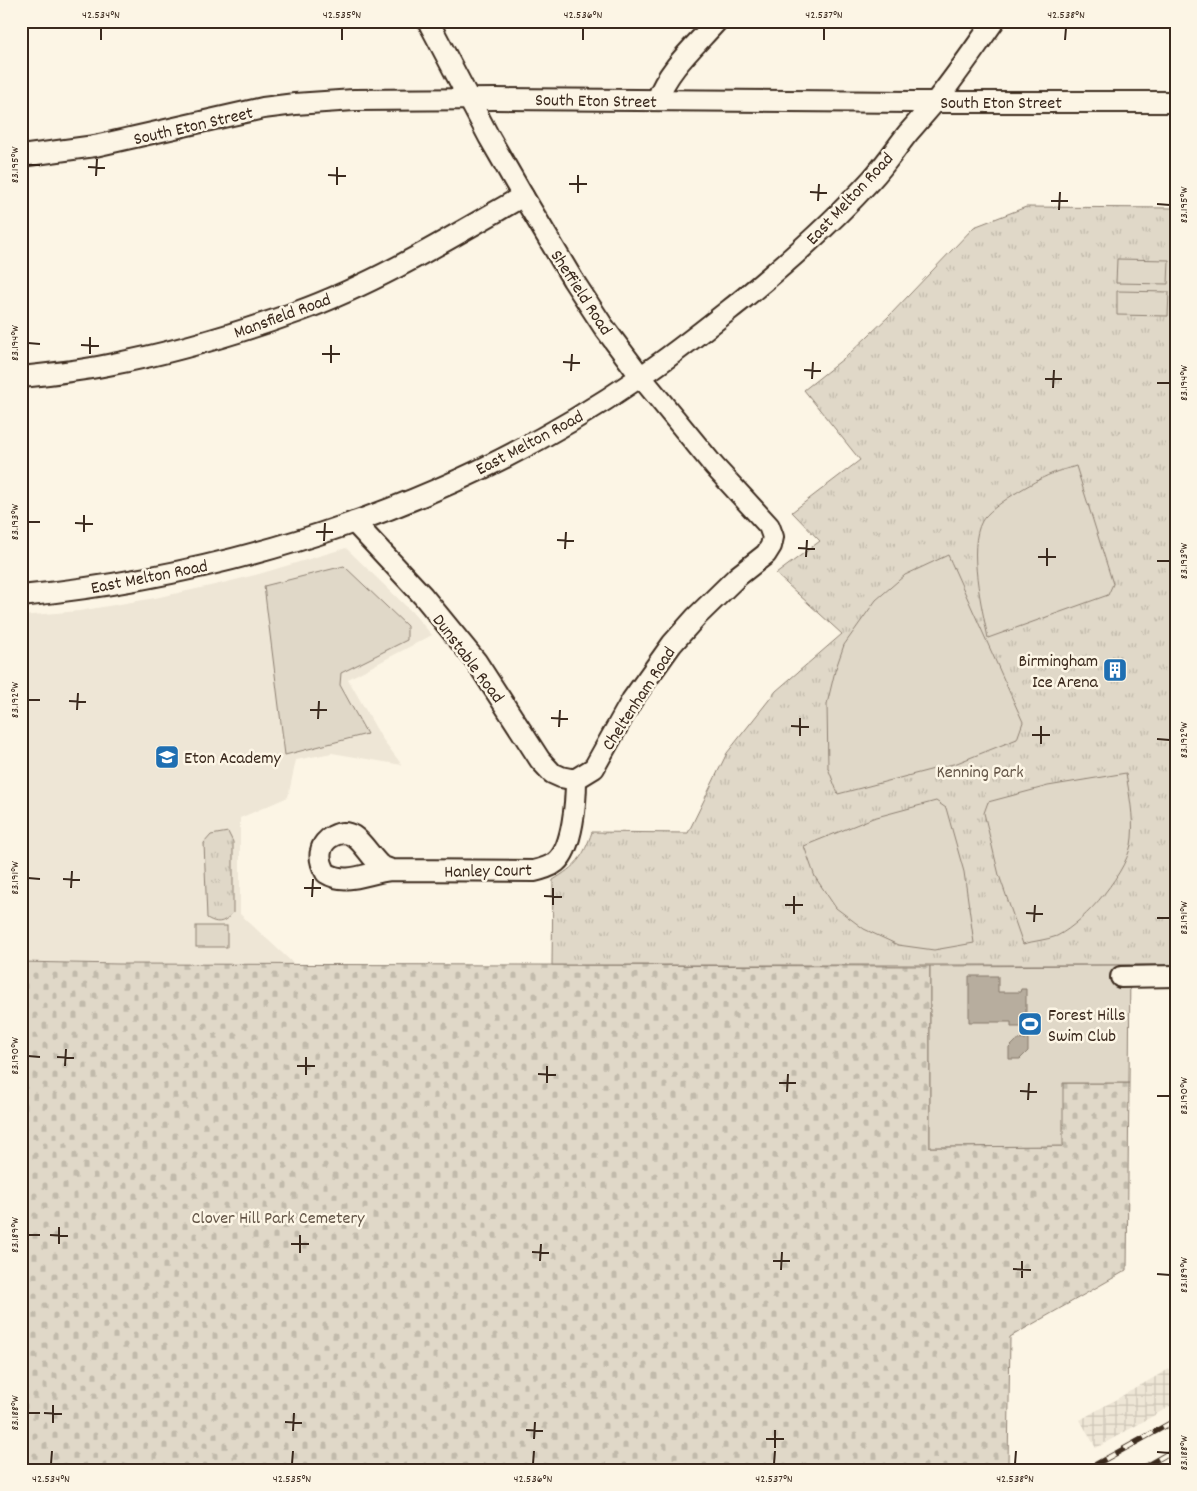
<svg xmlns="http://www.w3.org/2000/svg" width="1197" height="1491" viewBox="0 0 1197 1491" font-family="Dekko,sans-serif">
<defs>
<pattern id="industrial-grid" width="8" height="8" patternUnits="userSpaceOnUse" patternTransform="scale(1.25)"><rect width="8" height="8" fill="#eee6d6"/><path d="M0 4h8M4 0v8" fill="none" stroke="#cdc5b7"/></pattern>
<pattern id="cemetery-stones" width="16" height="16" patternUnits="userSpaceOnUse" patternTransform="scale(1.25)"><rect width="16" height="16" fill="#e0d8c8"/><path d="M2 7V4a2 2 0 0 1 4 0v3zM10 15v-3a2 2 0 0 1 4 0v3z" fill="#c1baab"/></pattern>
<pattern id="park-tufts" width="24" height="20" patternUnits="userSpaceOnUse" patternTransform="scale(1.25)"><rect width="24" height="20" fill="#e0d8c8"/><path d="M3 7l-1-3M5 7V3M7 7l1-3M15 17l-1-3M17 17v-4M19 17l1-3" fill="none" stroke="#c1baab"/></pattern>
</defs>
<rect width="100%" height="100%" fill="#fcf5e5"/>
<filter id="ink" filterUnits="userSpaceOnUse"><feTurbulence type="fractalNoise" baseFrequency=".02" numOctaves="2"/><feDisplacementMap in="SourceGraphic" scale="10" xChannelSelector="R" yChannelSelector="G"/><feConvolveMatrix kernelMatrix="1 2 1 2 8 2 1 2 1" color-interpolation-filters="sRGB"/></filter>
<g filter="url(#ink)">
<path fill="#eee6d6" d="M346,548L412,612L432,635L348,679L381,737L402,765L332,753L296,760L288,797L240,818V914L294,964H119L21,962V616L79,611L155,598L219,584L259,574Z"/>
<path fill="url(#industrial-grid)" d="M1176,1365V1403L1096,1448L1080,1420Z"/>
<path fill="url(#cemetery-stones)" stroke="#8e8173" d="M21,962L119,964L930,966V1147L1062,1146V1083H1129L1127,1270L1010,1337L1008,1464L999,1470H21Z"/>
<g fill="url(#park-tufts)" stroke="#8e8173">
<path d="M1026,207L1176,208V965H552L553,880C576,866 583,858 592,832L688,833L727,753L776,691L842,634L776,574L820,541L792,512L860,460L804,390L848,355L889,316L974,227Z"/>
<path d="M228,832L233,842V913C224,922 219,925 207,918L204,843L211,835Z"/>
</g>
<g fill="#e0d8c8" stroke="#8e8173">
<path d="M1117,259L1169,260L1168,284L1116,283Z"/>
<path d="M1117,291L1169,292L1168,316L1117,315Z"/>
<path d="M1076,466L1113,584L1108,595L988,638C982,608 967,548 982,521C991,506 1034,481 1051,474C1059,470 1068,469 1076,466Z"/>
<path d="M948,555L1023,722L1017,739L957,763L838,794L828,768L827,704L835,671L844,645L876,600L905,575Z"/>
<path d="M344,566L407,626V640L341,673L340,685L367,734L285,755L264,586Z"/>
<path d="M1126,773C1129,794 1134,816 1132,838C1130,870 1085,922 1057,936C1047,940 1033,941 1023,944L999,875L984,813L988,802L1048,786Z"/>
<path d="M936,801L946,808L964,872L974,943L934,950L898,945L864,929L836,908L815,877L804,846L873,818Z"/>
<rect x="196" y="926" width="31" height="21"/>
<path d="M1130,965L1129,1083H1063V1146L930,1147V966Z"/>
</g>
<g fill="#b7ad9e" stroke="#85796b">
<path d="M969,976H998V992H1020L1021,989H1026V1027H1011V1022H969Z"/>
<path d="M1028,1039V1051L1020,1059H1009V1048L1017,1040Z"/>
</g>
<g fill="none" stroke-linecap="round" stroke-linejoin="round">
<defs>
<g id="minor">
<path d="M657,100C668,69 695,46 717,21"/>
<path d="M21,156L95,146L263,108L295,104L354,100L496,99L913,102H1176"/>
<path d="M21,377C50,374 79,371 108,365C171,353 236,334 297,312C377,283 450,238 523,196"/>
<path d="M354,522L423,596L476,661L540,760L552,773L561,777L571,779H576L594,768L632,700L672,644L696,617L738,576L766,554L771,546L773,537L769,526L714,466L641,377L603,326L573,280L523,196L489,137L428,21"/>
<path d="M21,596C240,574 458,503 640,377C676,353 709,326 743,299C788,262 832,223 872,179C885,165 896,148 908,133C917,123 926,112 935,102C956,76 975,48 994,21"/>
<path d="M391,870C368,872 347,886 326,873C322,866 319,859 321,851C322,845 327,839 333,836C355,824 365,851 378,863C381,867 387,868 391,870L534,871C542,869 550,867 556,862C573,848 576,800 576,779"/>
<path d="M1121,977L1176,976"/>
</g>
</defs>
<use href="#minor" stroke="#3b2a1e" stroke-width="24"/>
<use href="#minor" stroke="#fcf5e5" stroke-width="20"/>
<defs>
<g id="rail">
<path d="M1086,1470L1176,1420"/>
<path d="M1139,1470L1176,1449"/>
</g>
</defs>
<use href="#rail" stroke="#3b2a1e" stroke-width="5.5"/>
<use href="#rail" stroke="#fcf5e5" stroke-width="4" stroke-dasharray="11" stroke-linecap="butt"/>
</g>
</g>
<path fill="none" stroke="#3b2a1e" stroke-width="2" d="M101,40V28M342,40V28M583,40V28M824,40V28M1065,40L1066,28M28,165H40M88,167L105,168M328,175L346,176M96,176L97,159M569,184H587M337,185V167M810,192L827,193M578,193V175M818,201L819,184M1051,201H1068M1157,204L1170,205M1059,210L1060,192M28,343L40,344M81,345L99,346M90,354V337M322,354H340M563,362L580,363M331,363V345M804,370L821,371M571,371L572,354M812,379L813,362M1045,379H1062M1157,383H1170M1053,388L1054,370M28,522H40M75,523L93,524M84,532V515M316,532H333M557,540L574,541M324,541L325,523M798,548L815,549M565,549L566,532M806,557L807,540M1038,557H1056M1157,561H1170M1047,566V548M28,700H40M69,701L86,702M77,710L78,693M310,710H327M551,718L568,719M318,719L319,701M791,726L809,727M559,727L560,710M1032,735H1050M800,736V718M1157,739L1170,740M1041,744V726M28,878L40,879M63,879L80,880M71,888L72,871M304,888H321M544,896L562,897M312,897L313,879M553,905V888M785,905H803M1026,913L1043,914M794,914V896M1157,918H1170M1034,922L1035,905M28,1056L40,1057M57,1057L74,1058M65,1066L66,1049M297,1066H315M538,1074L556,1075M306,1075V1057M547,1083V1066M779,1083H796M1020,1091L1037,1092M787,1092L788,1074M1157,1096H1170M1028,1100L1029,1083M28,1235H40M50,1235L68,1236M59,1244V1227M291,1244H309M532,1252L549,1253M300,1253V1235M540,1261L541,1244M773,1261H790M1013,1269L1031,1270M781,1270L782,1252M1157,1274L1170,1275M1022,1278V1261M28,1413H40M44,1413L62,1414M285,1422L302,1423M53,1423V1405M526,1430L543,1431M293,1431L294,1413M534,1439L535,1422M766,1439H784M775,1448V1430M1157,1452L1170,1453M51,1464L52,1451M292,1464L293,1451M533,1464L534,1451M774,1464L775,1451M1015,1464L1016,1451"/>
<defs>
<symbol id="building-square" viewBox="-11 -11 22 22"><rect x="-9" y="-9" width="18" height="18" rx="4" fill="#1f6fb2" stroke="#fcf5e5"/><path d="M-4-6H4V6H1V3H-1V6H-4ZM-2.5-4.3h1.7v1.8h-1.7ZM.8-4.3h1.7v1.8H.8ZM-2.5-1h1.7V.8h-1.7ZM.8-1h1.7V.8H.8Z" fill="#fff"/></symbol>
<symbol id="school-square" viewBox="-11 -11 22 22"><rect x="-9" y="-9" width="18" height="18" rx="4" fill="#1f6fb2" stroke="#fcf5e5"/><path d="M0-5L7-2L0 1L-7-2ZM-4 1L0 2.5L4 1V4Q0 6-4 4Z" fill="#fff"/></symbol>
<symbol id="stadium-square" viewBox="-11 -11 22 22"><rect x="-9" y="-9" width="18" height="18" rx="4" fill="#1f6fb2" stroke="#fcf5e5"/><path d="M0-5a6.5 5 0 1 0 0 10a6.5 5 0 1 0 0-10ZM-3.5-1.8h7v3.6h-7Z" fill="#fff"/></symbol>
</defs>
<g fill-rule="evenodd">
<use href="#building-square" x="1101" y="656" width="28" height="28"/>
<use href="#school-square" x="153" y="743" width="28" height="28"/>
<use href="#stadium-square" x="1016" y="1010" width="28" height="28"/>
</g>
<g text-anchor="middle" stroke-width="5" stroke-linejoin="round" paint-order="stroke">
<g font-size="18" fill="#3b2a1e" stroke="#fcf5e5">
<text transform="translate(596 100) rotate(1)" y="6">South Eton Street</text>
<text x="1001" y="108">South Eton Street</text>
<text transform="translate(193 125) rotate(-13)" y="6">South Eton Street</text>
<text transform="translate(849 198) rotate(-47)" y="6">East Melton Road</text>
<text transform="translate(582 292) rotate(57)" y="6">Sheffield Road</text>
<text transform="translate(282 315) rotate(-20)" y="6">Mansfield Road</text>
<text transform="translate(529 442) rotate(-28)" y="6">East Melton Road</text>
<text transform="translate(149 576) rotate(-11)" y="6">East Melton Road</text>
<text transform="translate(469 658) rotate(53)" y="6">Dunstable Road</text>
<text transform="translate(638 698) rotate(-57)" y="6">Cheltenham Road</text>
<text transform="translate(488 870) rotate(-1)" y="6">Hanley Court</text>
</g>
<g font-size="18" fill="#3b2a1e" stroke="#fcf5e5" text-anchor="start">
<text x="1098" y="666" text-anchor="end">Birmingham<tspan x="1098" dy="21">Ice Arena</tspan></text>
<text x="184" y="763">Eton Academy</text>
<text x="1048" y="1020">Forest Hills<tspan x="1048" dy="21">Swim Club</tspan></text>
</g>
<g font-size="18" fill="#645648" stroke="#fcf5e5">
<text x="980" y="777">Kenning Park</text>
<text x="278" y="1223">Clover Hill Park Cemetery</text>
</g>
</g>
<rect width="1197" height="1491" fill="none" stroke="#fcf5e5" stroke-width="55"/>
<rect x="28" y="28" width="1142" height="1436" fill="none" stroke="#3b2a1e" stroke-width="2"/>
<g font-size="12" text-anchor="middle" fill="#3b2a1e">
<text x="101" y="18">42.534°N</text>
<text x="342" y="18">42.535°N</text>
<text x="583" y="18">42.536°N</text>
<text x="824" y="18">42.537°N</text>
<text x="1066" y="18">42.538°N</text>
<text transform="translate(14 165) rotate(-90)" y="4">83.195°W</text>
<text transform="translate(1183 205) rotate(-90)" y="4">83.195°W</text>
<text transform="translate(14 343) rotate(-90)" y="4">83.194°W</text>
<text transform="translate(1183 383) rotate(-90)" y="4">83.194°W</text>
<text transform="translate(14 522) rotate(-90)" y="4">83.193°W</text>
<text transform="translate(1183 561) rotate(-90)" y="4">83.193°W</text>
<text transform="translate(14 700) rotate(-90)" y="4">83.192°W</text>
<text transform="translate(1183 740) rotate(-90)" y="4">83.192°W</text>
<text transform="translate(14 878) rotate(-90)" y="4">83.191°W</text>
<text transform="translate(1183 918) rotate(-90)" y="4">83.191°W</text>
<text transform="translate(14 1056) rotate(-90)" y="4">83.190°W</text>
<text transform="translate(1183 1096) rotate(-90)" y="4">83.190°W</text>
<text transform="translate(14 1235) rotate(-90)" y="4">83.189°W</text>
<text transform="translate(1183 1275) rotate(-90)" y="4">83.189°W</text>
<text transform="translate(14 1413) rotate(-90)" y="4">83.188°W</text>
<text transform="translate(1183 1453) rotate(-90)" y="4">83.188°W</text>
<text x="51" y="1482">42.534°N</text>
<text x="292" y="1482">42.535°N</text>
<text x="533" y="1482">42.536°N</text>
<text x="774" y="1482">42.537°N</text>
<text x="1015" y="1482">42.538°N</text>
</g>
</svg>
